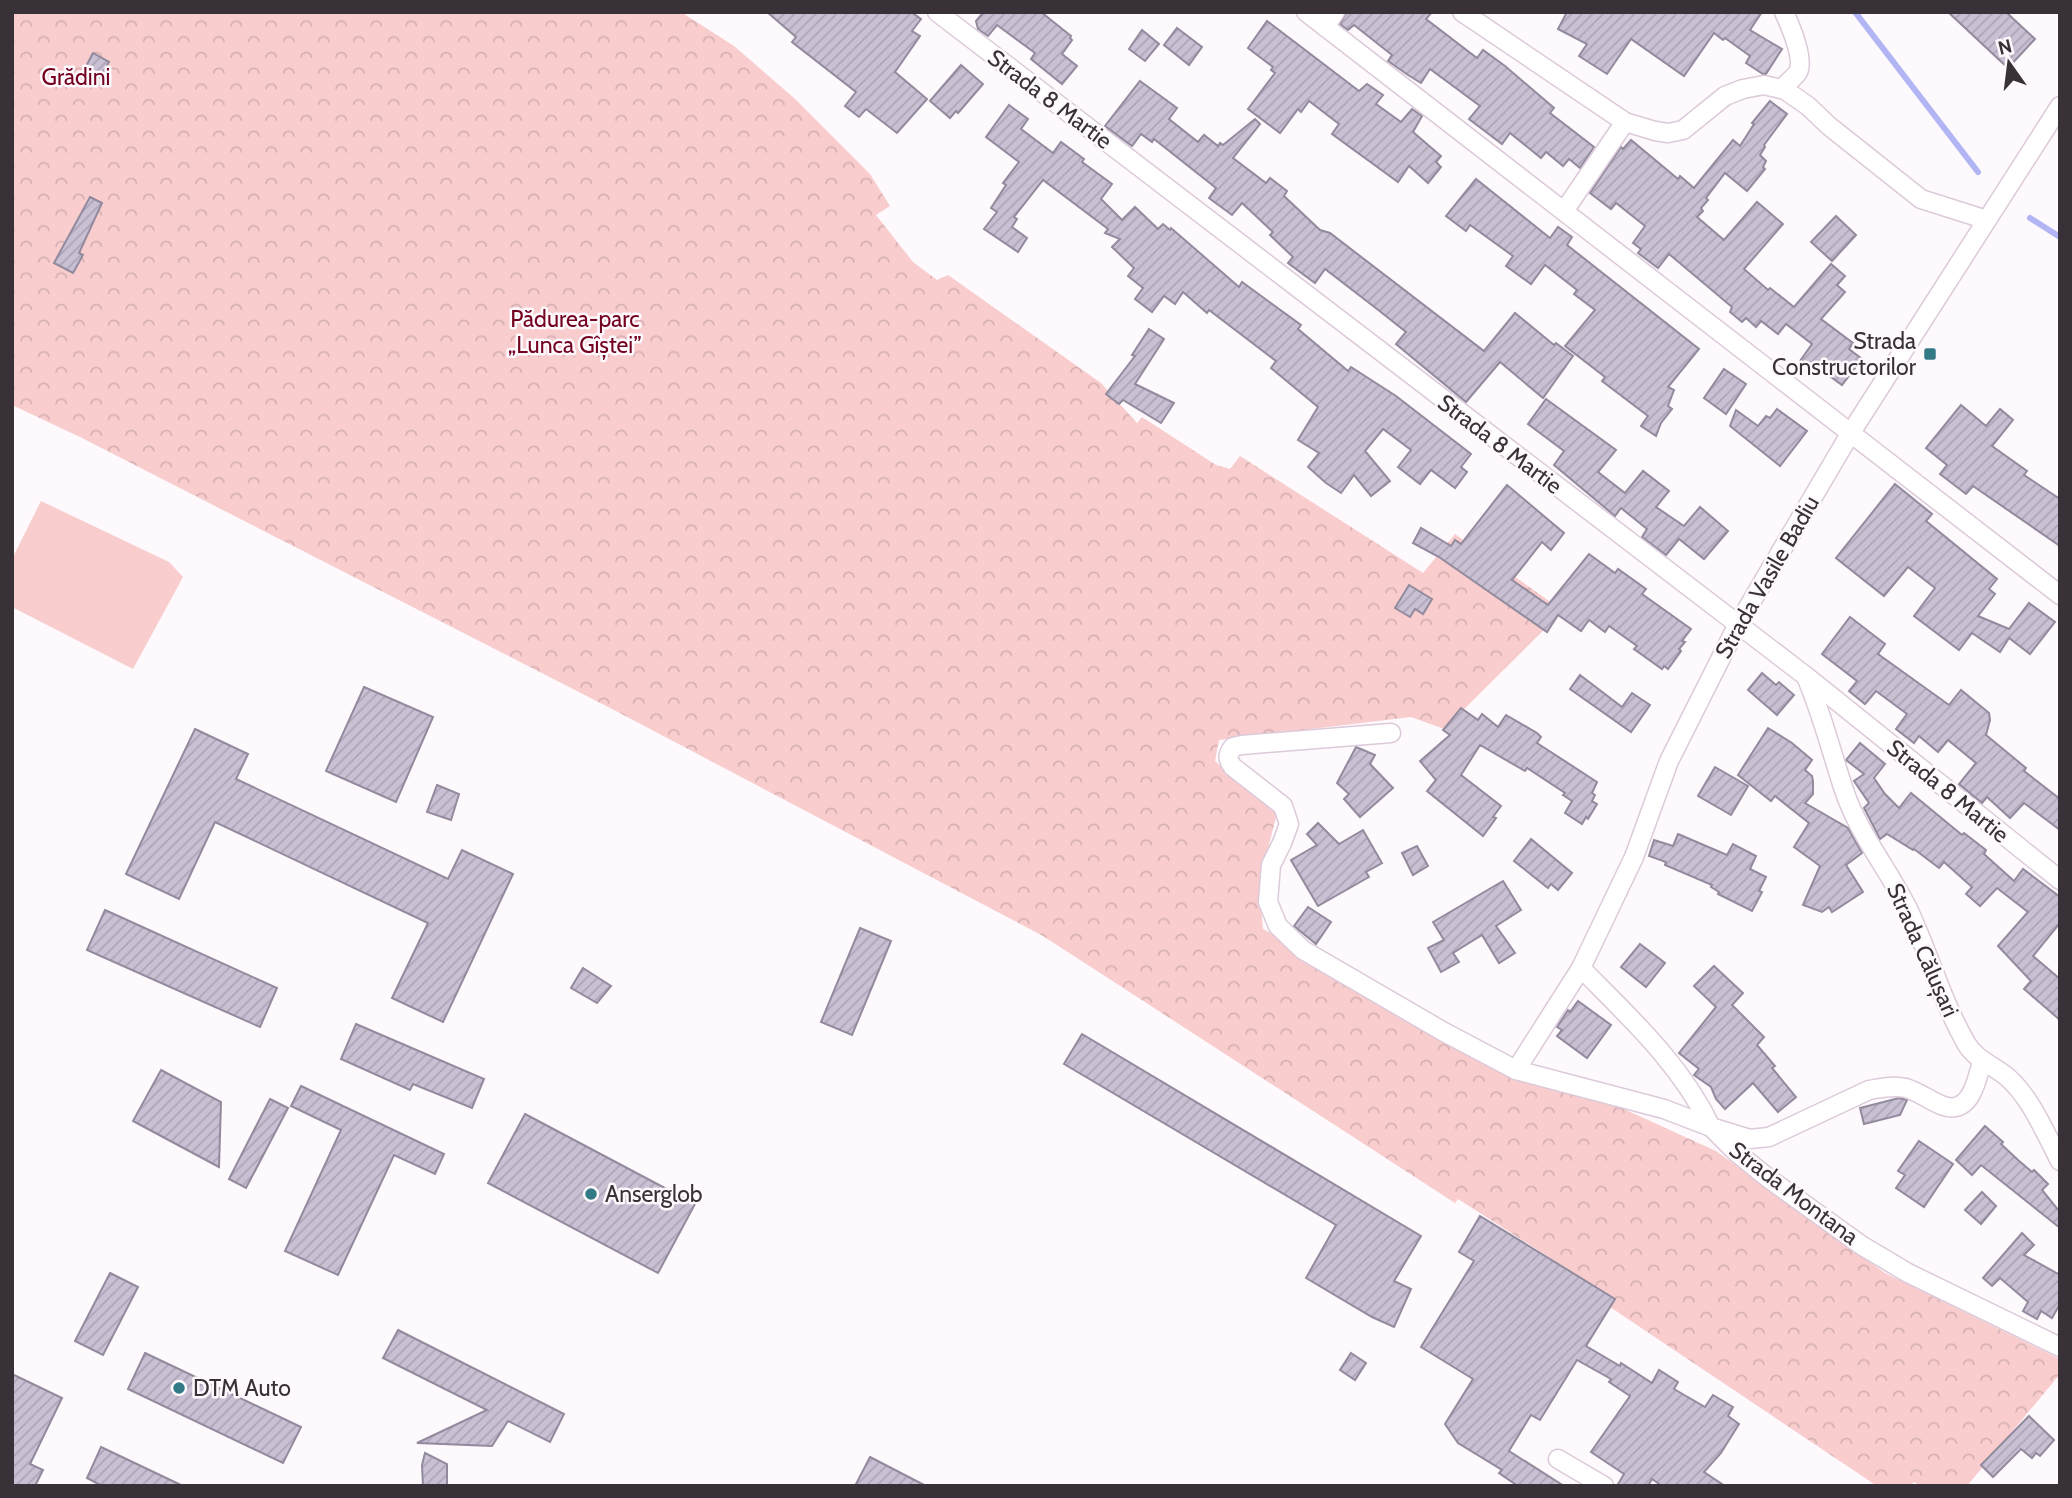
<svg xmlns="http://www.w3.org/2000/svg" width="2072" height="1498" viewBox="0 0 2072 1498" font-family="Cabin,sans-serif">
<defs>
<pattern id="forest-crowns" width="20" height="18" patternUnits="userSpaceOnUse" patternTransform="scale(1.75)"><rect width="20" height="18" fill="#f9cdce"/><path d="M2 6a3 3 0 1 1 6 0M12 15a3 3 0 1 1 6 0" fill="none" stroke="#d6b0b2"/></pattern>
<pattern id="building-hatch" width="6" height="6" patternUnits="userSpaceOnUse" patternTransform="scale(1.75)"><rect width="6" height="6" fill="#c9c0d4"/><path d="M-1 1l2-2M0 6l6-6M5 7l2-2" fill="none" stroke="#ada5b7"/></pattern>
</defs>
<rect width="100%" height="100%" fill="#fdf9fd"/>
<path fill="#f9cdce" d="M41,501L169,562L183,577L133,669L12,607V559Z"/>
<path fill="url(#forest-crowns)" d="M12,12H681L734,46L794,98L870,174L890,206L876,215L913,262L937,280L948,275L1101,383L1137,423L1142,417L1216,465L1230,469L1240,456L1423,573L1455,534L1563,611L1444,729L1411,717L1219,740L1215,761L1278,810C1266,856 1258,881 1263,929L1506,1065L1626,1110L1716,1151L1885,1273L2060,1359V1374L1967,1486H1920L1914,1482L1910,1486H1877L1610,1307L1614,1299L1458,1199L1455,1203L1043,936L614,710L82,438L12,405Z"/>
<g fill="none" stroke-linecap="round" stroke-linejoin="round">
<g stroke="#b2b5f4" stroke-width="6">
<path d="M1855,12L1978,172"/>
<path d="M2030,218L2060,237"/>
</g>
</g>
<g fill="url(#building-hatch)" stroke="#928a9d" stroke-width="2">
<path d="M767,12H911L921,19L912,31L920,36L895,72L927,99L897,133L866,109L859,117L845,106L856,92L792,42L796,37Z"/>
<path d="M979,12H1041L1071,36L1070,38L1072,40L1062,54L1077,66L1062,84L1031,59L1035,53L997,25L988,36L978,29L976,21L982,14Z"/>
<path d="M1346,12H1432L1426,19L1477,58L1483,50L1505,66L1554,108L1550,113L1594,147L1580,168L1569,159L1563,166L1546,152L1541,158L1510,133L1502,144L1469,119L1480,106L1430,69L1421,83L1408,75L1388,61L1392,55L1354,25L1348,30L1340,24Z"/>
<path d="M1567,12H1762L1750,30L1782,49L1766,74H1763L1746,63L1750,56L1725,38L1723,40L1714,33L1684,76L1631,39L1607,74L1579,56L1587,44L1558,29Z"/>
<path d="M1948,12H2006L2035,39L2008,68Z"/>
<path d="M1267,21L1359,91L1367,84L1383,95L1376,104L1401,122L1412,109L1422,116L1413,132L1441,156L1436,162L1441,167L1428,183L1409,166L1398,182L1332,134L1339,124L1309,101L1301,112L1298,109L1280,133L1248,109L1275,73L1271,70L1273,67L1248,48Z"/>
<path d="M1177,28L1202,47L1189,65L1164,45Z"/>
<path d="M1142,30L1159,44L1145,61L1129,49Z"/>
<path d="M93,53L109,62L100,78L84,70Z"/>
<path d="M961,65L983,84L958,113L956,111L950,118L930,101Z"/>
<path d="M1140,81L1177,108L1169,119L1198,142L1204,135L1218,146L1220,143L1223,145L1255,119L1260,124L1233,158L1266,183L1270,178L1287,191L1284,196L1320,230L1330,233L1484,351L1515,313L1554,345L1556,343L1573,356L1543,398L1500,362L1466,402L1396,344L1406,332L1377,309L1325,269L1315,283L1288,263L1293,257L1270,235L1273,232L1242,203L1232,215L1209,198L1216,188L1154,139L1152,142L1141,134L1132,146L1105,126Z"/>
<path d="M1770,101L1787,114L1764,145L1765,147L1760,155L1766,161L1763,167L1765,169L1747,191L1725,173L1706,198L1708,200L1701,208L1703,211L1697,217L1724,240L1757,202L1783,224L1744,269L1768,290L1770,288L1794,307L1831,264L1845,276L1837,285L1845,292L1821,319L1853,343L1849,349L1862,359L1842,385L1816,366L1812,370L1800,361L1812,344L1786,324L1778,334L1761,321L1756,327L1746,318L1742,322L1730,312L1732,307L1669,254L1658,268L1638,253L1641,249L1633,243L1645,226L1616,203L1611,209L1590,193L1621,147L1623,149L1631,140L1678,179L1680,176L1694,188L1733,140L1740,146L1754,124L1752,123Z"/>
<path d="M1009,105L1028,119L1021,129L1053,153L1061,142L1084,159L1082,162L1112,184L1101,199L1122,220L1135,207L1158,229L1163,224L1170,230L1171,228L1239,287L1242,282L1301,325L1298,329L1348,371L1351,367L1396,396L1471,454L1461,467L1467,472L1455,488L1431,470L1420,484L1398,467L1411,450L1383,429L1365,451L1390,481L1371,496L1354,475L1341,493L1326,483L1308,467L1319,453L1298,440L1318,407L1271,368L1276,361L1209,310L1207,313L1183,292L1175,304L1164,296L1152,312L1135,299L1143,288L1128,276L1134,268L1112,247L1120,239L1105,233L1108,229L1043,180L1014,217L1017,219L1012,227L1027,238L1018,252L984,229L997,212L991,208L1006,185L1003,183L1019,162L986,137Z"/>
<path d="M1476,179L1550,238L1558,227L1572,237L1567,245L1699,349L1668,387L1674,390L1668,406L1672,409L1661,423L1656,436L1641,426L1648,416L1602,381L1605,377L1565,346L1595,310L1574,294L1577,290L1545,265L1531,284L1506,266L1513,256L1470,225L1466,231L1446,216Z"/>
<path d="M90,197L102,203L79,253L83,255L73,273L54,263Z"/>
<path d="M1836,216L1856,235L1832,261L1811,242Z"/>
<path d="M1149,329L1164,339L1135,384L1174,403L1161,423L1123,400L1119,404L1106,394L1135,356L1132,355Z"/>
<path d="M1724,369L1746,384L1726,414L1704,398Z"/>
<path d="M1546,399L1616,450L1598,472L1625,493L1643,471L1669,491L1656,507L1684,526L1700,507L1728,531L1704,559L1679,539L1666,555L1642,537L1647,529L1621,508L1615,516L1554,465L1564,451L1528,424Z"/>
<path d="M1961,405L1986,426L2000,409L2013,420L1992,446L2027,471L2024,475L2060,499V546L1973,486L1966,494L1940,474L1947,465L1926,448Z"/>
<path d="M1777,409L1807,431L1780,466L1730,426L1736,410L1758,426L1766,416L1770,418Z"/>
<path d="M1895,484L1932,514L1926,521L1997,579L1989,589L1995,594L1978,616L2009,629L2029,603L2055,622L2030,654L2009,638L2000,652L1972,633L1959,650L1914,616L1935,588L1908,567L1884,596L1836,558Z"/>
<path d="M1507,485L1564,533L1551,550L1542,542L1512,580L1548,605L1589,554L1615,573L1618,569L1646,589L1642,594L1691,629L1682,641L1685,642L1679,649L1681,651L1668,669L1664,666L1662,669L1634,649L1637,646L1609,626L1605,632L1589,620L1581,631L1558,615L1547,632L1439,557L1413,543L1421,528L1451,546L1455,540L1461,544Z"/>
<path d="M1409,585L1432,599L1423,614L1415,609L1410,617L1395,608Z"/>
<path d="M1850,617L1885,644L1878,654L1949,705L1961,690L1989,713L1990,720L1986,735L2026,768L2024,771L2060,799V830L2024,803L2010,818L1987,797L1982,803L1959,784L1976,763L1948,740L1938,752L1919,736L1914,743L1896,729L1907,714L1876,691L1865,704L1849,691L1857,681L1822,654Z"/>
<path d="M1762,673L1776,685L1779,682L1794,695L1777,715L1748,690Z"/>
<path d="M1580,675L1622,707L1632,693L1650,705L1631,732L1570,689Z"/>
<path d="M364,687L433,717L396,802L326,771Z"/>
<path d="M1461,708L1478,720L1482,714L1498,727L1506,715L1537,733L1541,737L1537,743L1597,782L1592,793L1595,795L1592,801L1597,804L1588,819L1586,817L1582,824L1565,813L1572,801L1563,795L1565,793L1527,768L1525,771L1480,745L1461,775L1501,806L1493,817L1496,818L1483,836L1427,791L1436,780L1420,761L1450,735L1443,730Z"/>
<path d="M1768,728L1792,743L1812,760L1805,770L1812,776L1813,781V794L1805,803L1848,828L1862,853L1846,865L1863,892L1832,912L1829,907L1822,912L1803,905L1820,866L1794,847L1809,823L1775,796L1771,801L1738,775Z"/>
<path d="M195,729L248,754L236,779L448,879L462,850L513,874L443,1022L392,998L428,923L215,822L179,899L126,874Z"/>
<path d="M1860,743L1885,764L1874,778L1885,794L1899,808L1911,793L1962,835L1964,833L1986,850L1984,854L2014,881L2023,869L2060,897V923L2033,956L2060,979V1020L2024,989L2031,981L1998,946L2028,912L1997,888L1980,906L1966,894L1972,887L1944,862L1939,868L1914,849L1913,850L1887,834L1880,839L1864,808L1869,803L1854,781L1864,774L1846,760Z"/>
<path d="M1356,747L1375,755L1370,764L1393,788L1360,817L1344,799L1349,794L1337,783Z"/>
<path d="M1715,767L1748,786L1731,815L1698,796Z"/>
<path d="M437,785L459,794L451,820L427,812Z"/>
<path d="M1318,823L1339,844L1363,830L1382,863L1366,872L1369,877L1318,906L1291,860L1317,845L1307,834Z"/>
<path d="M1678,834L1727,855L1733,844L1756,856L1750,869L1766,877L1759,891L1762,892L1752,911L1718,894L1719,892L1711,887L1712,885L1665,865L1666,862L1649,856L1654,840L1673,846Z"/>
<path d="M1531,839L1572,873L1558,890L1551,884L1548,888L1514,861Z"/>
<path d="M1417,846L1428,866L1413,875L1402,853Z"/>
<path d="M1503,881L1521,910L1496,926L1515,953L1499,963L1482,935L1453,953L1459,962L1441,972L1428,948L1444,940L1433,922Z"/>
<path d="M1308,907L1331,922L1316,944L1294,926Z"/>
<path d="M105,910L277,988L260,1027L87,950Z"/>
<path d="M860,928L891,941L852,1035L821,1022Z"/>
<path d="M1640,944L1665,963L1646,987L1621,967Z"/>
<path d="M1714,966L1743,993L1732,1005L1764,1037L1757,1045L1775,1066L1772,1068L1796,1097L1778,1112L1753,1083L1725,1109L1716,1099L1711,1087L1694,1075L1699,1069L1679,1053L1716,1007L1694,986Z"/>
<path d="M583,968L611,986L597,1003L571,988Z"/>
<path d="M1578,1001L1611,1025L1587,1058L1557,1036L1562,1030L1557,1027L1568,1010L1570,1012Z"/>
<path d="M356,1024L484,1079L472,1108L413,1084L410,1090L341,1059Z"/>
<path d="M1082,1034L1421,1236L1394,1281L1411,1289L1394,1327L1372,1317L1306,1278L1336,1225L1064,1064Z"/>
<path d="M161,1070L221,1102L219,1167L133,1121Z"/>
<path d="M301,1086L444,1154L435,1174L394,1155L338,1275L285,1251L341,1130L291,1106Z"/>
<path d="M1899,1098L1907,1100L1900,1115L1864,1124L1860,1108Z"/>
<path d="M270,1099L288,1108L246,1188L229,1179Z"/>
<path d="M525,1114L695,1204L658,1273L488,1183Z"/>
<path d="M1985,1126L2003,1142L2001,1144L2018,1160L2032,1172L2034,1170L2048,1184L2042,1190L2060,1212V1228L1981,1165L1972,1175L1956,1160Z"/>
<path d="M1919,1141L1953,1164L1924,1207L1896,1188L1905,1175L1898,1171Z"/>
<path d="M1982,1192L1996,1206L1981,1224L1965,1210Z"/>
<path d="M1480,1216L1615,1299L1586,1346L1620,1366L1621,1363L1652,1383L1659,1370L1678,1382L1674,1389L1705,1407L1713,1395L1733,1407L1728,1416L1739,1424L1721,1453L1704,1472L1725,1486H1662L1652,1479L1648,1486H1617L1624,1474L1591,1452L1630,1396L1609,1382L1611,1379L1577,1360L1540,1420L1531,1415L1509,1451L1564,1486H1518L1499,1473L1502,1470L1458,1443L1445,1424L1473,1379L1421,1347L1474,1261L1459,1252Z"/>
<path d="M2022,1233L2034,1245L2024,1255L2060,1275V1304L2052,1318L2041,1311L2037,1319L2023,1311L2028,1302L2000,1278L1992,1286L1983,1278Z"/>
<path d="M110,1273L138,1287L103,1355L75,1341Z"/>
<path d="M398,1330L564,1414L550,1442L508,1421L492,1446L417,1443L487,1410L383,1358Z"/>
<path d="M145,1353L301,1427L283,1463L128,1389Z"/>
<path d="M1351,1353L1366,1363L1355,1380L1340,1370Z"/>
<path d="M12,1374L62,1398L30,1464L43,1470L35,1486H12Z"/>
<path d="M2029,1416L2054,1440L2040,1456L2036,1453L2032,1458L2021,1449L1993,1477L1981,1465Z"/>
<path d="M101,1447L183,1486H102L87,1478Z"/>
<path d="M425,1453L447,1464V1486H423L422,1465Z"/>
<path d="M870,1457L926,1486H855Z"/>
</g>
<g fill="none" stroke-linecap="round" stroke-linejoin="round">
<defs>
<g id="minor">
<path d="M937,12L1807,677L2060,880"/>
<path d="M1306,12L2060,595"/>
<path d="M1462,12L1625,122L1655,131L1668,133L1683,130L1725,96L1743,89L1764,85L1785,90L1808,106L1829,126L1921,199L1987,220"/>
<path d="M1325,27L1335,12"/>
<path d="M1781,89C1786,84 1794,78 1798,72C1805,59 1790,25 1784,12"/>
<path d="M1564,211L1625,122"/>
<path d="M1807,679C1823,717 1831,751 1844,790C1858,833 1889,870 1909,911C1929,954 1942,1001 1966,1043C1975,1059 1992,1065 2006,1076C2031,1097 2045,1133 2060,1161"/>
<path d="M1391,733L1242,745L1233,747C1227,755 1227,759 1233,767L1283,806L1289,824L1282,843L1271,865L1268,902L1278,926L1303,950L1444,1032L1516,1070L1664,1109L1711,1127L1736,1152L1768,1178L1861,1245L1908,1273L2060,1347"/>
<path d="M1581,968C1629,1017 1681,1064 1711,1127L1750,1139L1769,1137L1869,1090C1881,1088 1894,1085 1906,1088C1919,1092 1929,1100 1941,1105C1970,1117 1977,1081 1982,1061"/>
<path d="M1516,1070L1581,968L1634,857L1669,761L1737,626L1850,434L2060,106"/>
<path d="M1558,1459L1604,1486"/>
</g>
</defs>
<use href="#minor" stroke="#dccada" stroke-width="21"/>
<use href="#minor" stroke="#fff" stroke-width="18"/>
</g>
<g fill="#347a86" stroke="#fdf9fd" stroke-width="2.5">
<rect x="1923" y="347" width="14" height="14" rx="3.5"/>
<circle cx="591" cy="1194" r="7"/>
<circle cx="179" cy="1388" r="7"/>
</g>
<g text-anchor="middle" stroke-width="5" stroke-linejoin="round" paint-order="stroke">
<g font-size="23" fill="#72001e" stroke="#fdf9fd">
<text x="76" y="85">Grădini</text>
<text x="575" y="327">Pădurea-parc<tspan x="575" dy="26">„Lunca Gîștei”</tspan></text>
</g>
<g font-size="23" fill="#383137" stroke="#fdf9fd">
<text transform="translate(1050 99) rotate(37)" y="8">Strada 8 Martie</text>
<text transform="translate(1500 444) rotate(37)" y="8">Strada 8 Martie</text>
<text transform="translate(1767 577) rotate(-60)" y="8">Strada Vasile Badiu</text>
<text transform="translate(1948 791) rotate(39)" y="8">Strada 8 Martie</text>
<text transform="translate(1923 950) rotate(66)" y="8">Strada Călușari</text>
<text transform="translate(1794 1193) rotate(37)" y="8">Strada Montana</text>
</g>
<g font-size="23" fill="#383137" stroke="#fdf9fd" text-anchor="start">
<text x="1916" y="349" text-anchor="end">Strada<tspan x="1916" dy="26">Constructorilor</tspan></text>
<text x="605" y="1202">Anserglob</text>
<text x="193" y="1396">DTM Auto</text>
</g>
</g>
<rect width="2072" height="1498" fill="none" stroke="#383137" stroke-width="28"/>
<g transform="translate(2009 63) rotate(346)" stroke="#fdf9fd" stroke-width="5" paint-order="stroke">
<path d="M0-5L12 26L0 18L-12 26Z" fill="#383137"/>
<text y="-10" font-size="19" font-weight="bold" text-anchor="middle" fill="#383137">N</text>
</g>
</svg>
